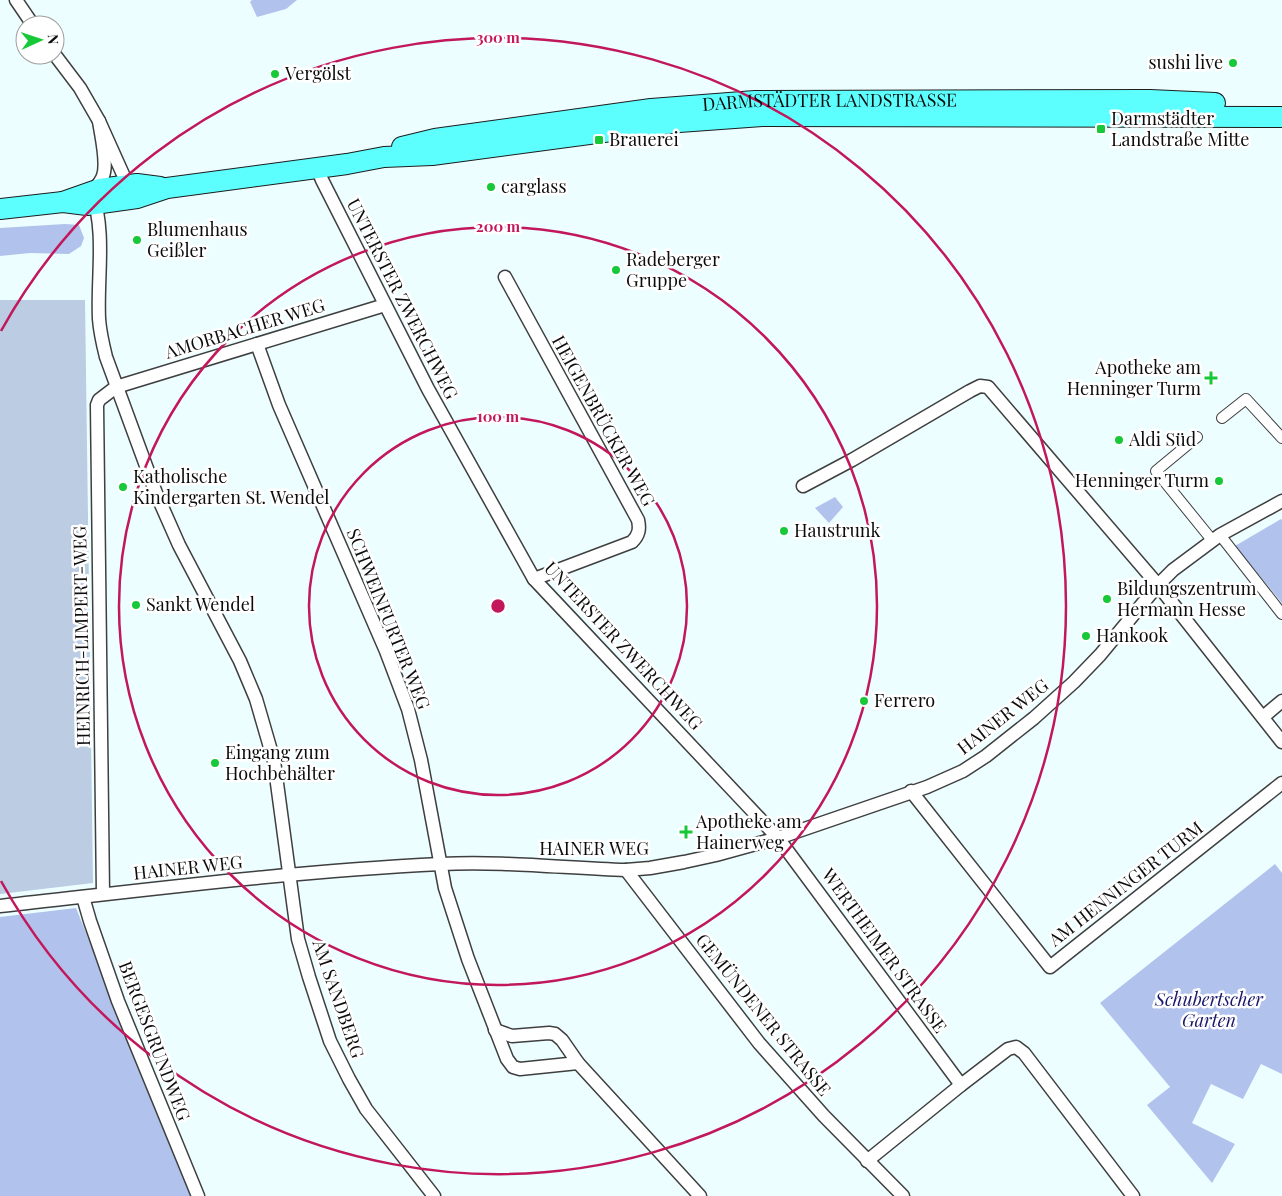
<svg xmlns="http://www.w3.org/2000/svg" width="1282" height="1196" viewBox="0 0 1282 1196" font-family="'Playfair Display',serif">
<rect width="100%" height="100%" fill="#ecfeff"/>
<g fill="#b1c2ed">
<path d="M252,0H297L286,9L257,17L250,2Z"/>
<path d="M65,224L79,225L84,238L81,246L69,254L30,253L0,256V228Z"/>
<path d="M835,497L843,507L829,523L815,508Z"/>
<path d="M1281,519L1282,520V603L1235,546Z"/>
<path d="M1275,864L1282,873V1074L1261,1064L1243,1099L1211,1084L1192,1123L1235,1144L1212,1183L1147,1105L1170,1087L1100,1003Z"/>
<path d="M76,908L192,1196H0V917Z"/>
</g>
<path fill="#bbcce3" d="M0,300H85L93,883L0,894Z"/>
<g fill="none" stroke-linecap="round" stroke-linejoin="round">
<defs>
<g id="pedestrian">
<path d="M1222,418L1246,399L1282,438"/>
<path d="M1197,437L1156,471L1212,540"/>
<path d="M1220,535L1282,614"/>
</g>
<g id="minor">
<path d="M16,0L33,25"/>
<path d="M55,55L80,88L99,121L130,190"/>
<path d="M99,121C101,136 108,162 103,176C101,182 96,187 92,192C106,233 97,277 99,319C100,332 103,345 106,357L156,493L179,545L240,661L256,699L274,761L298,939L309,977L330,1041L349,1079L366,1109L434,1196"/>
<path d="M317,168L322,180L428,389L534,579L778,838L961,1085"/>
<path d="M505,277L638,520C640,529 639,535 632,542L534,579"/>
<path d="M257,344L279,405L386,651L408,709L421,760L445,888L468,959L507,1059L513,1067L520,1069L578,1063"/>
<path d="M803,486L852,460L970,391L980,386L988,387L1158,585L1282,742"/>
<path d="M1263,717L1282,701"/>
<path d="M911,791L1050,967L1282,783"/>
<path d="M626,870L759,1043L824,1116L903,1196"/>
<path d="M103,894L97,405L99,400L116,387L385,305"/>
<path d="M83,897L90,921L118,1001L198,1196"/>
<path d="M0,906C146,890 293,871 441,864C502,861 564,868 626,870L650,868L684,862L716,855L778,838L927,787L963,771L986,756L1034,718L1074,682L1100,655L1158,585L1173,570L1220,535L1282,501"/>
<path d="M495,1030L512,1036L549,1033L555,1034L562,1040L578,1063L700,1196"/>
<path d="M867,1161L961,1085L1008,1049L1016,1047L1024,1053L1133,1196"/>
</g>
<g id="primary">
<path id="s1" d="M402,147L435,139L651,109L755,101L1150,100L1215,103"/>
<path d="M63,202L87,205L137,198L167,188L347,164L384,157L432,155L679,122L762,116L1282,117"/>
<path d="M0,209L63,202L100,189L115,187L137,184L160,187"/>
</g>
</defs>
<use href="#pedestrian" stroke="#3f3f3f" stroke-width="12"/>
<use href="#minor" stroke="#3f3f3f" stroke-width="15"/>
<use href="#primary" stroke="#1d1d1d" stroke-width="22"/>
<use href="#pedestrian" stroke="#fff" stroke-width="10"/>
<use href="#minor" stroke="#fff" stroke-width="12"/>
<use href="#primary" stroke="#5cfffe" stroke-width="20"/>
</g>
<g fill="none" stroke="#c2185b" stroke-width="2.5">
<circle cx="498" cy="606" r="189"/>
<circle cx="498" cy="606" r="379"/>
<path d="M1 331A568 568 0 1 1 1 881"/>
</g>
<g fill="#17c939" stroke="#fff" stroke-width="2">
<circle cx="1233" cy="63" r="5"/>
<circle cx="275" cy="74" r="5"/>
<rect x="1096" y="124" width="10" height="10" rx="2.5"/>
<rect x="594" y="135" width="10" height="10" rx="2.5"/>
<circle cx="491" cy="187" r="5"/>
<circle cx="137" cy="240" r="5"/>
<circle cx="616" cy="270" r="5"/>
<path d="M1208.5 370.5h5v5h5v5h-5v5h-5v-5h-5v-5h5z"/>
<circle cx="1119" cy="440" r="5"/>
<circle cx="1219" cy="481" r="5"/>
<circle cx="123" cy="487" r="5"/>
<circle cx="784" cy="531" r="5"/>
<circle cx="1107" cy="599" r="5"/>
<circle cx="136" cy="605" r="5"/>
<circle cx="1086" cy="636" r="5"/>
<circle cx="864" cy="701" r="5"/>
<circle cx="215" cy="763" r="5"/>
<path d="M683.5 824.5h5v5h5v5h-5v5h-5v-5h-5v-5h5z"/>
</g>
<g text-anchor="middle" stroke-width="5" stroke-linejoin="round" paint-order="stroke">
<g font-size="18" fill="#0c0c0c" stroke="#fff" text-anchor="start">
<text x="1223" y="69" text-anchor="end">sushi live</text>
<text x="285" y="80">Vergölst</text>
<text x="1111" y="125">Darmstädter<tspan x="1111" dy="21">Landstraße Mitte</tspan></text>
<text x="609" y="146">Brauerei</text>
<text x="501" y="193">carglass</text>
<text x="147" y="236">Blumenhaus<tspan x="147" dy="21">Geißler</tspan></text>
<text x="626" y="266">Radeberger<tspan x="626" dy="21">Gruppe</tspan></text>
<text x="1201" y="374" text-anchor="end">Apotheke am<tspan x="1201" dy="21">Henninger Turm</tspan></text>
<text x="1129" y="446">Aldi Süd</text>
<text x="133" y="483">Katholische<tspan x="133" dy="21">Kindergarten St. Wendel</tspan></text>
<text x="1209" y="487" text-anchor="end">Henninger Turm</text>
<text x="794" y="537">Haustrunk</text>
<text x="1117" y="595">Bildungszentrum<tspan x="1117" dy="21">Hermann Hesse</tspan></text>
<text x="146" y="611">Sankt Wendel</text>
<text x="1096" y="642">Hankook</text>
<text x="874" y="707">Ferrero</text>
<text x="225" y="759">Eingang zum<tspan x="225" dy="21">Hochbehälter</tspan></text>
<text x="696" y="828">Apotheke am<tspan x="696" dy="21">Hainerweg</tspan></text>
</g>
<g font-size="18" fill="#0c0c0c" stroke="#fff">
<text dy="6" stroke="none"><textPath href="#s1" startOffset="431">DARMSTÄDTER LANDSTRASSE</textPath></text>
<text transform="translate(402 299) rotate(63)" y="6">UNTERSTER ZWERCHWEG</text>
<text transform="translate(245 329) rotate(-17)" y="6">AMORBACHER WEG</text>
<text transform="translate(603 421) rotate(61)" y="6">HEIGENBRÜCKER WEG</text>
<text transform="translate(388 619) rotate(68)" y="6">SCHWEINFURTER WEG</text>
<text transform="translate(82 636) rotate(-91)" y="6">HEINRICH-LIMPERT-WEG</text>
<text transform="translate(623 646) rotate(47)" y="6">UNTERSTER ZWERCHWEG</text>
<text transform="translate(1003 717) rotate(-38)" y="6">HAINER WEG</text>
<text x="594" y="855">HAINER WEG</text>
<text transform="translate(188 868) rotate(-6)" y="6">HAINER WEG</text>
<text transform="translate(1126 884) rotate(-38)" y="6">AM HENNINGER TURM</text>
<text transform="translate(884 951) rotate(54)" y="6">WERTHEIMER STRASSE</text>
<text transform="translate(338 999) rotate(71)" y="6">AM SANDBERG</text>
<text transform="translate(763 1015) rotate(51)" y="6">GEMÜNDENER STRASSE</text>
<text transform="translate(154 1041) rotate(69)" y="6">BERGESGRUNDWEG</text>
</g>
<g font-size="18" font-style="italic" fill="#19176a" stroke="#fff">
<text x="1209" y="1006">Schubertscher<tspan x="1209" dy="21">Garten</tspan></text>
</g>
</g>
<circle cx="498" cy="606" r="8" fill="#c2185b" stroke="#fff" stroke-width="2.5"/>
<g font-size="15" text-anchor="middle" font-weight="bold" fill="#c2185b" stroke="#fff" stroke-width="5" stroke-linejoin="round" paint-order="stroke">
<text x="498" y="43">300 m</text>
<text x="498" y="232">200 m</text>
<text x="498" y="422">100 m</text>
</g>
<g transform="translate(40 40) rotate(87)"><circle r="24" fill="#ffffff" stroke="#9e9e9e"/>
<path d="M0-4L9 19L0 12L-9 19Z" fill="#17c939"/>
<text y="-8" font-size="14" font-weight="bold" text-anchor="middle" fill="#0c0c0c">N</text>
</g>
</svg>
